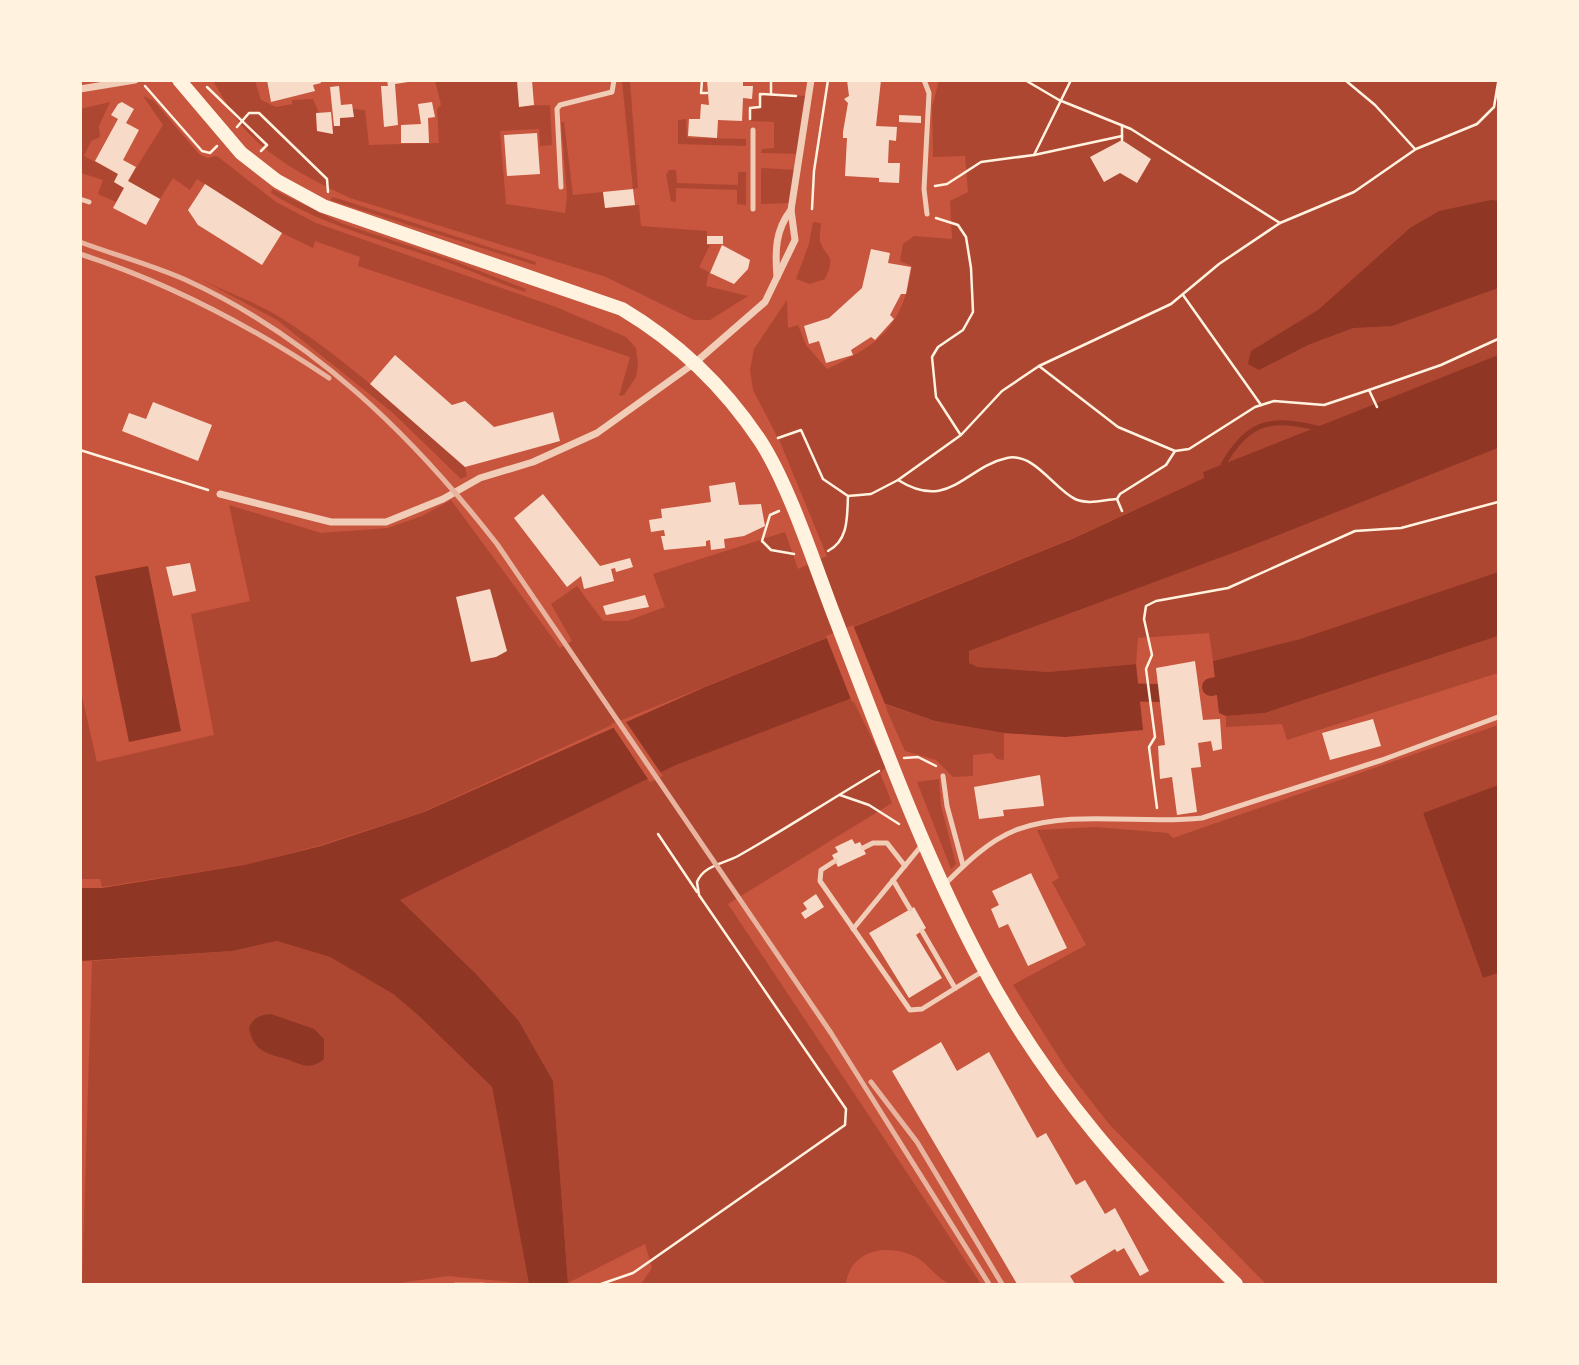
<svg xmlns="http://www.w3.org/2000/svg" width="1579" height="1365" viewBox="0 0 1579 1365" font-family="Karla,sans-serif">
<rect width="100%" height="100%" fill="#c8553d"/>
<g fill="#ae4732">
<path d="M213,81H255L261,100L276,107L292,104V100L313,99L319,113H316L317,131L333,134V126L340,125V118L353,117V109L365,110L369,145L439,143L437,109L441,105L435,81H517L519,106L550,105L552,145L540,146L539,129L500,131L506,204L565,213L567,196L561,122H564L573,195L603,192L605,208L639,205L641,226L707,231V245H710L699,267L709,272L706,286L748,296L710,320H694L606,277L350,198C310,179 267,158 239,122C229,109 221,94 213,81Z"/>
<path d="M622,81H630L638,188L633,189Z"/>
<path d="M939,81H1498V355L1203,472L1204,478L1071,539L627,718L423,812L321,845L244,865L102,887L100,879H81L80,688L97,762L214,735L191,614L250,601L229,505L321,533L388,528L422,516L451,500L560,648L572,641L551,604L577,586L603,621H627L665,607L653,574L785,532L798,569L827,556L780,442L753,390L750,370L754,349L787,300L788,328L798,325L806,345L827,369C881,344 903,326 912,266L900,261L903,244L914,236L952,239L950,201L968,192L965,156L933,157L932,107Z"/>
<path d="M760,94L810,96L800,154L761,153L762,149L774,148V122L750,121V108L760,107Z"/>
<path d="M143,96L154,101L199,154L207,158L217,156L276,202L316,223L556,307L626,337L636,348L638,364L636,377L624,395L619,396L630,357L358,266L360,257L315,241L313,248L282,233L197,179L190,190L173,178L160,199L128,181L163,125Z"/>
<path d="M110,102L99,126L100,137L91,141L84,156L118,174L114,182L124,188L116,202L98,194L103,180L81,173L80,109Z"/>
<path d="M686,119L687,138L746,139V146L678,144V120Z"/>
<path d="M761,168L798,170L792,203L761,204Z"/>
<path d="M669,170H676L677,183L738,185V172H746V205L737,204V190L676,188V202L671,201L666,175Z"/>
<path d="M272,189L341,223L454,261L526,289L525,292C495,282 466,268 435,258C379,239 322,225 271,193Z"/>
<path d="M333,197L536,262L535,265L330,200Z"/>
<path d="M813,222L821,223C821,228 819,236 820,241C826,260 837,252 825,279L810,284L796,279L809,244Z"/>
<path d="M202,280C225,291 249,300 271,312C342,354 403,413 465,467L467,476L461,479L393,413L277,320Z"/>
<path d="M1498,448V572L1300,639L1213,661L1209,633L1138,638L1136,664L1048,672L978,667L969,663V651L1241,550Z"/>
<path d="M1498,636V673L1287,740L1282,724L1226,727V716L1265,713Z"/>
<path d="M852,698L886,767L880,773L892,803L728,904L981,1284C972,1284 956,1287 948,1283C935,1277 927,1262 914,1256C887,1243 850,1250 846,1284H641L652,1268L645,1244L568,1283L553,1081L399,900L676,765Z"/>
<path d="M884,704L935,721L1004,733V760L997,759L992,753L973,755V776L953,777L936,760L905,751Z"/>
<path d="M1498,725V785L1423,813L1483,978L1498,973V1284H1266L1109,1124L1067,1070L1013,985L1086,945L1052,882L1059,878L1037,830L1096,827L1168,833L1173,838Z"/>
<path d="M939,779L941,806L956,864L951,869L917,782Z"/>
<path d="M277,941L330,957L393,994L418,1015L492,1087L529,1284L448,1276L393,1284H82L92,961L232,951Z"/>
</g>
<g fill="#8f3625">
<path d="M1491,200L1498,201V288L1392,326L1353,328L1308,345L1259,370L1248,364L1251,351L1318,310L1410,228L1439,211Z"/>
<path d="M1498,355V448L1241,550L969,651V663L978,667L1048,672L1136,664L1143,730L1065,737L1004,733L935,721L860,695L676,765L400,900L476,974L518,1020L553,1081L568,1284H529L492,1087L418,1015L393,994L330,957L277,941L232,951L81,961V888H102L244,865L321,846L424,812L705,687L1072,539L1204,478L1203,472Z"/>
<path d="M148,566L181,731L129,742L95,576Z"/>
<path d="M1498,572V636L1265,713L1226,716L1219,713L1213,661L1300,639Z"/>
<path d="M1498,785V973L1483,978L1423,813Z"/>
<path d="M271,1014L314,1029L324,1039V1059C308,1072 300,1063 283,1058C265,1053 253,1050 249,1028C253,1018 259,1015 271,1014Z"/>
</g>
<g fill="#c8553d">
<path d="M853,625L887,709L860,699L852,702L826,636Z"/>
<path d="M624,719L663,776L650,782L611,724Z"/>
</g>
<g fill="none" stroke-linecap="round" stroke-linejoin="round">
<path stroke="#8f3625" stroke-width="5" d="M1223,465C1248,421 1270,417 1317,428"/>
<g stroke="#8f3625" stroke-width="18">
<path d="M1211,687L1240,681"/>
<path d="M1116,692L1158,693"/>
</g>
</g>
<g fill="#f7dbc8">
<path d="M267,80H320L321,83L313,85L315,91L271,102Z"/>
<path d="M387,80L408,82L395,84L398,125L384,127L381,86H388Z"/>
<path d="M517,80H532L534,105L519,107Z"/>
<path d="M707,80H743V86H753L752,99L743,98L742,121L718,120L717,138L688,136L689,119H700L701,104L709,105Z"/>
<path d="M847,80H881L876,126L897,127L896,141L889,140L888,163H900L899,183L879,182V178L845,176L847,138H843V132L848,103L844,99L849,96Z"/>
<path d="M339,86L341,105L352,104L354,117L340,118V126H334L330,87Z"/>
<path d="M122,102L134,109L126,123L139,130L123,160L136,167L128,181L160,199L146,225L113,208L124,188L114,182L118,174L95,161L118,119L111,115L118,104Z"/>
<path d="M432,102L435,117L428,118L429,143H401V125L421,124L418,104Z"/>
<path d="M331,112L333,134L317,131L316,113Z"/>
<path d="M899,115L921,116V123L899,122Z"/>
<path d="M537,133L540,174L507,176L504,135Z"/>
<path d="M1122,140L1151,159L1137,183L1120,173L1104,182L1090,157Z"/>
<path d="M205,184L282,233L262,265L198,225L188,210Z"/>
<path d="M633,189L635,205L605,208L603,192Z"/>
<rect x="707" y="236" width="16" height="8"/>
<path d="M722,245L750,260L748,269L734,284L710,273Z"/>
<path d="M871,249L890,253L888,263L911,267L906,294H901L890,315L894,319L875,340L871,337L851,350L853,355L826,363L819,341L809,344L804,326L829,318L862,288Z"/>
<path d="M395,355L452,405L465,401L494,427L553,412L560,441L465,467L370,384Z"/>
<path d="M153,402L212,425L198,461L122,431L129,413L146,419Z"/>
<path d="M735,482L739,505L761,504L765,526L744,536L724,539L725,548L711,550L710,540L706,541V546L664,550L661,536H665L664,530L651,532L649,520L662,518L661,509L711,502L709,486Z"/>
<path d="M543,494L600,566L630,558L633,567L616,572L615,568L611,569L614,581L584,589L581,576L567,587L514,518Z"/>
<path d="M190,563L196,591L173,596L166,567Z"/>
<path d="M490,589L507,651L496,657L471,662L456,597Z"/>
<path d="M645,595L649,607L606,615L603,606Z"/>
<path d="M1195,661L1203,720L1220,719L1222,749L1213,751L1211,741L1198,743L1201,767L1191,768L1197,812L1177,815L1172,777L1160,779L1158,746L1165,745L1156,668Z"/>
<path d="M1373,719L1381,746L1330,760L1322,733Z"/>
<path d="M1040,775L1044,806L1003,810L1004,816L979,819L974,787Z"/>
<path d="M852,839L855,844L860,842L866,854L838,867L832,855L838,852L835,847Z"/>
<path d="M1031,873L1067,948L1028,966L1008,924L999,928L991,909L999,905L992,891Z"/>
<path d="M816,894L824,907L805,919L801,913L807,909L803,903Z"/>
<path d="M914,907L926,928L916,935L942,978L909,998L869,933Z"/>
<path d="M941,1042L957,1071L989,1052L1037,1138L1046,1133L1076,1185L1085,1180L1105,1214L1115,1208L1149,1271L1140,1276L1124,1248L1117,1252L1115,1249L1070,1276L1075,1284H1017L892,1071Z"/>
</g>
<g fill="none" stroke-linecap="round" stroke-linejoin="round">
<g stroke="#fff3e0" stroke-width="2.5">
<path d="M702,80L701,93H707"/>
<path d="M1025,80L1059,100L1131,129L1280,223"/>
<path d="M1345,80L1375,105L1415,149"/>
<path d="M145,86L202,151L210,153L217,146"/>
<path d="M207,87L267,145L261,151"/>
<path d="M771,94V80"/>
<path d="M750,119V108L760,107V94L796,96"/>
<path d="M237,127L249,113H259L327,179L328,192"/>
<path d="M1122,140V125"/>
<path d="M1034,155L1122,136"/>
<path d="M935,186L947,184L981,162L1034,155L1071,80"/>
<path d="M812,209L814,171L828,80"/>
<path d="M936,218L958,225L966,237L971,268L973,312L963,330L938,347L932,357L936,397L960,434"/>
<path d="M1183,295L1261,405"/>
<path d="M1039,366L1118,427L1175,451L1189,449L1255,407L1274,401L1324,405L1369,390L1377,407"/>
<path d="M1369,390L1441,365L1498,339"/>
<path d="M778,438L801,430L823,479L848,496L871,494L898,480L961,435L1002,391L1039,366L1171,304L1219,264L1280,223L1354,192L1416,149L1477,124L1494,107L1498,83"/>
<path d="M80,450L208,490"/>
<path d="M898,480C949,512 965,467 1007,458C1034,452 1054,489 1075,499C1088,505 1103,500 1117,499"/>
<path d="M779,511L770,515L762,541L771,550L794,554"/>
<path d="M1122,511L1117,499L1120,494L1166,465L1175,451"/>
<path d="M828,551C849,540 847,516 848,496"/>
<path d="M904,758L918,757L936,766"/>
<path d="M840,795L869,805L899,824"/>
<path d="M1157,808L1149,747L1155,737L1146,669L1152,655L1144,619L1146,606L1156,601L1228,588L1355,531L1401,528L1498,502"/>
<path d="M658,834L697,892"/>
<path d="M455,1284H484"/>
<path d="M601,1284L633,1273L845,1125L846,1109L699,895L697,882C704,865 723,864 738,856C786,829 831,799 879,771"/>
</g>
<g stroke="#f1ccb7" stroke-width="5">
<path d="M924,80L929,93L924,189L927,214"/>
<path d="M753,130V209"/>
<path d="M561,187L557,109L560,105L612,92L614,80"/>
<path d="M80,199L89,202"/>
<path d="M943,776L947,806L963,865"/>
<path d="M863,848L873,843H887L905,866"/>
<path d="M835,861L821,870L820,881L910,1010L922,1009L983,971"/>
<path d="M893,880L910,909"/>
<path d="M944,885C965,864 988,841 1016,830C1071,809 1144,825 1202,818L1382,760L1498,717"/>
<path d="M853,929L922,845"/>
<path d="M922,931L955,988"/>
</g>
<g stroke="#f1ccb7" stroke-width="7">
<path d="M80,89L135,80"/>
<path d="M777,277C775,252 775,230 791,210"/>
<path d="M220,494L331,522H386L443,499L480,478L533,462L597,433L696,362L765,302L795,240L791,210L811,80"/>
</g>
<path stroke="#fff3e0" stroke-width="14" d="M179,80L241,153L277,181L323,206L622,309C679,343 724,386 761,442C789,486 813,560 832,610C878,729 921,850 981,963C1048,1090 1135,1185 1236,1284"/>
<g stroke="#e9b49f" stroke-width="5">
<path d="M80,242C115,255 152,265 186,280C313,338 412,435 497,544L831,1033L989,1284"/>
<path d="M80,254C170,283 251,326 329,378"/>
<path d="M871,1082L917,1142L1002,1284"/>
</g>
</g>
<rect width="1579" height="1365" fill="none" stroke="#fff3e0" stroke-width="164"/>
</svg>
